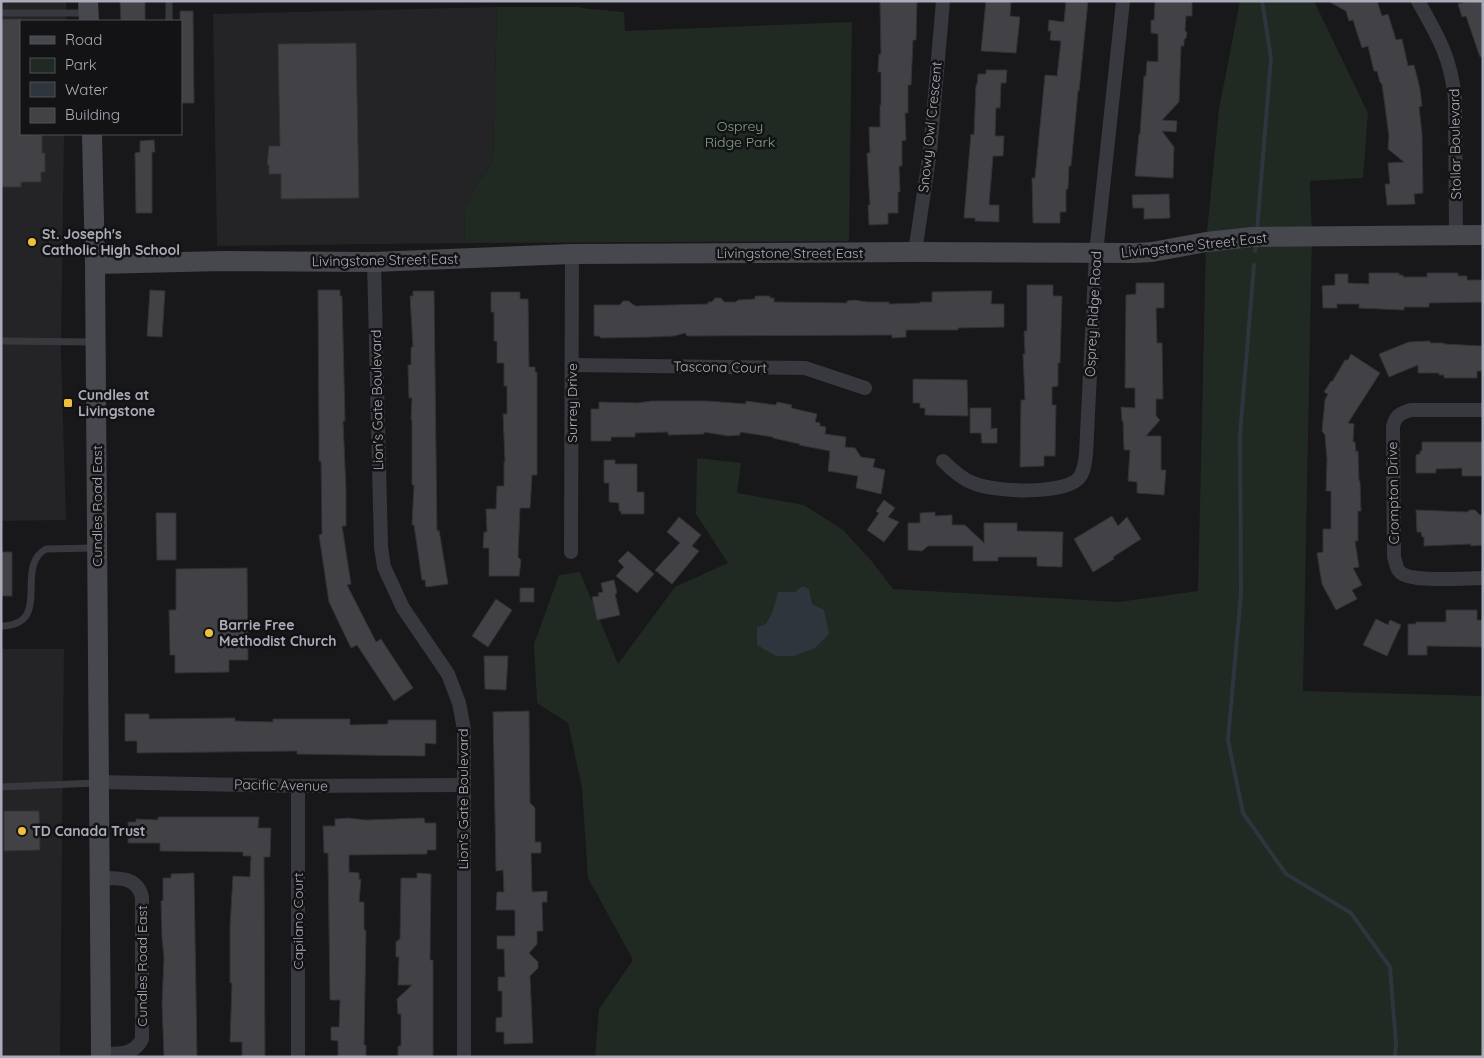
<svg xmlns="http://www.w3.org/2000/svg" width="1484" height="1058" viewBox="0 0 1484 1058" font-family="Quicksand,sans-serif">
<rect width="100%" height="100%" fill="#181719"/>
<g fill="#242326">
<path d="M1,1H66V21H21V134H64L61,351L66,520L1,521Z"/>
<path d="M497,7L493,160L464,206L465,243L217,246L213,14Z"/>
<path d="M1,649H64L60,1057H1Z"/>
</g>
<g fill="#212923">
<path d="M1240,1H1314L1368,113L1363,178L1310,181L1312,237L1303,691L1483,696V1057H595L599,1009L633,960L588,878L582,788L568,723L537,703L534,644L559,575L580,572L618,664L675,587L728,563L696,514L697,458L741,463L737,493L804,505L843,530L870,559L893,589L1118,602L1198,591L1206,242L1219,109Z"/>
<path d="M497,7H581V8L624,12L625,31L852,22L849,241L465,243L464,206L493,160Z"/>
</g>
<path fill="#2e353d" d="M803,586L809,589L812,604L824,610L829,634L815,648L794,656H776L757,645V627L766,624L773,611L778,592H795Z"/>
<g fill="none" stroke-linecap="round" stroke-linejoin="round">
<g stroke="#2e353d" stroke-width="4">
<path d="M1257,230L1271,58L1262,1"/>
<path d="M1255,251L1256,242"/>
<path d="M1254,265L1240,434L1241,593L1228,740L1243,813L1286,874L1351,913L1390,967L1396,1044L1395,1057"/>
</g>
</g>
<g fill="#424246" stroke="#323135">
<path d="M120,1H145V21H121Z"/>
<path d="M880,1H917L916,40H913L911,85H908V113H905L906,140L902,141V166H899L900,192H898V213H888V224L869,225L868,205H870L867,153H870L869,127H880V105H881V72H878L879,54H881Z"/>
<path d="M986,1H1011L1010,16L1020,17L1016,53L981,51Z"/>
<path d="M1066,1H1088L1079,91H1078L1071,166H1069L1068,189H1066V212H1060V223H1033L1032,178H1035L1045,75L1057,76L1061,41L1050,40L1051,31H1048L1049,20L1064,22Z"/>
<path d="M1155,1H1192V16H1186L1185,30L1187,33L1186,38L1184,40V46H1181L1179,102L1162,120L1177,121L1176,132L1162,131L1174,147L1173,178L1135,176L1139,134H1140L1144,76H1146L1147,61L1158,62V34L1151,33V20H1154Z"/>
<path d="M1328,1H1377L1382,16L1388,14L1396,40L1402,39L1408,66L1414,65L1420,89L1422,106L1419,107L1422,134L1423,193L1414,194L1415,204L1387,205L1385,184H1390L1388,163L1404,162L1388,149L1389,136L1382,84L1380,82L1377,71H1374L1368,46L1362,48L1353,20L1349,21L1346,11Z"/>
<path d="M1469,1H1483V56L1480,57L1466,16L1462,17L1458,4Z"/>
<path d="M180,11H193L194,103H181Z"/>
<path d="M1,19H21V134L42,135V153H45V172H41V182H21V187H1Z"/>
<path d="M356,43L359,198L281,199V174H269V165H267L269,146H280L278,44Z"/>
<path d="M986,70H1007L1006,83H1001L1000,108H996L995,136H1004L1003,156H993L989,205H999V222L975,221V218H964L971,134L974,135L976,85H977L978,74H986Z"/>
<path d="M154,140L155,152H152V213H136L135,153L140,152V141Z"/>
<path d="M1169,194L1170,218L1144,219V208H1133L1132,195Z"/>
<path d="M1369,273H1399V275H1403V277H1427V273H1458V276H1467V280H1483V302L1429,303V307H1404V310L1359,308V304H1337V308H1323L1322,286L1335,285V274H1348V283L1369,284Z"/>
<path d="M1136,283H1164V308H1156L1157,343H1162L1163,399H1156V416L1160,420L1146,436H1161V470H1166L1164,495L1137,493V482L1128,481L1130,450H1124L1123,421H1122L1121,407L1135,408V388H1125L1126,295L1136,294Z"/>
<path d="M1027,285H1053V296H1062L1060,363H1058V386L1052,387V405H1056L1055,456H1044V466L1020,467L1021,400H1025L1023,354H1025L1024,331H1027Z"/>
<path d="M150,290L165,291L162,337L147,336Z"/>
<path d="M318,290H340V296H342L345,421H343L346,491V526H342L351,584L347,585L376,642L381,639L413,688L394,701L357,645L351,648L329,602L319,535L322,534L321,461H319V438Z"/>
<path d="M413,291H434L437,531L439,530L448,584L426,587L425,580H422L414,525H412L414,485H412V420H411L412,398H409L408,365H411V347H413L410,296H413Z"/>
<path d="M977,291H992L991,304H1004V327L958,328V330H906V337L892,338V335L687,336L685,333L674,336L652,337L601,338L599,336H594V305H620L623,301H629L632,304L636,306L708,304V302H712L715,298H721L724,302H736L738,300L755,299V296H770V298H774V302L847,303V301L854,300L867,302H889V304L920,303V302H932V292Z"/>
<path d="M491,292H520V299H528L529,367H535V372H537V475H532L530,508H520L518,557L521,560L519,576H489V548H483L484,532H487L486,509H496L497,486H504V462H505L503,414H507V386H504V363H497V341H494V312H491Z"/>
<path d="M1430,341V343H1444V344L1482,346V371H1477V378H1444V375H1439V373H1418V365L1389,377L1379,354L1409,342Z"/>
<path d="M1351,354L1380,373L1348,423L1354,424L1353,442H1355L1356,452L1358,451L1359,481H1360L1361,511H1358V541H1355L1359,567L1353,568L1362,585L1352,590L1357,599L1336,610L1322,584L1317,553L1323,552V529H1331V491H1326L1327,460L1325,435L1322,431L1325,400L1328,394L1324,392L1331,381L1332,382L1345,360H1348Z"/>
<path d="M913,379L967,380L968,416L925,415V408H920V403H913Z"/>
<path d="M652,401H707L746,404V401L776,405L777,402L792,405L791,408L817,414L815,422L820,423V426L826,427L825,434L846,437L845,447L855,448L861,457L875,459L873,467L885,470L881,494L856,488L858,476L828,471L830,451L799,445L800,444L773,438V437L740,432V435L728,436L704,432V434L668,435V432L635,433V437H611V441H591V409H599V402L637,403Z"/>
<path d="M970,408H991V429L997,428V443H982L981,433H970Z"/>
<path d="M1422,442H1483L1482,476H1462V468L1436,469V473H1416V455L1420,454V451H1422Z"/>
<path d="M604,460H615V464H637V492H644V514H621V511H619V503L609,502V483H604Z"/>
<path d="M884,500L895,508L888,517L899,522L884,542L867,530L879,513L876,511Z"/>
<path d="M1416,510L1467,512L1470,510H1475L1480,515H1483V545L1471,546V544L1424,546V537H1422L1421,532H1417Z"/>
<path d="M935,512V516L952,515V525H965L984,543V523H1017V531L1063,532L1062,567L1037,566V557H998V561H973V546H928L922,551L908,550V523H920V513Z"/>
<path d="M156,513H176V560H157Z"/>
<path d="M1112,516L1118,526L1127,517L1141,539L1113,557L1114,559L1093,572L1074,539Z"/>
<path d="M679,517L701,535L692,546L699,551L672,584L655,570L680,543L667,532Z"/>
<path d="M628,551L654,574L637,593L616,576L624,567L618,561Z"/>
<rect x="1" y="552" width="11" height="44"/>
<path d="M247,568L248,660H229V672L175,673V655H170L169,610H176V569Z"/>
<path d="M614,580L617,593L615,594L620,615L597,620L592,597L599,596L598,593L603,592L601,583Z"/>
<rect x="520" y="588" width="14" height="14"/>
<path d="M496,599L512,610L488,647L472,636Z"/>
<path d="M1446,610H1477V620H1483V647L1427,646V655H1408V624H1416V622H1446Z"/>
<path d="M1376,619L1388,625L1390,620L1401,625L1387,656L1363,645Z"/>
<path d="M484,656H508L506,690L485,689Z"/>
<path d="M529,711L530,803L535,808V842H541V853H531L532,892L547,891V902H542L543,931H537V944L529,953L538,962V968L530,976L533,1043L504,1044V1032H496V1018L502,1017V991H498V977H505L504,949H497V936H515V910H496L497,892H504L503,870L496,871L493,712Z"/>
<path d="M125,714H149V719L235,718V721L273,722V719H350V725L388,724V720H436V744L425,743V756L297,754V751L137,753V741H125Z"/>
<path d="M4,811H39L40,850L4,851Z"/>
<path d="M158,817H259L258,828H271L270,857H264L265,1057H242V1042H230L232,983H230V927L233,876L250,877L251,856H243V852L160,851V843H128V822H136V819L158,820Z"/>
<path d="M348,818L366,820L424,818L425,823H436V850H427V854L349,855V872L359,873V880L361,879L359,902H364V930H366L364,1045H366V1057H338V1041L331,1040V1027H339L340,1000H330L328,853H324L323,826H335V819Z"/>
<path d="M194,873L197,1057H164L162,1004L164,958L162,938L161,901H163V878H171V874Z"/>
<path d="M417,873L431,874L430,960H433V1057H398V1046H401V1014H398L397,999L412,985H398L399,957H396V942L400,939L401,878H417Z"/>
</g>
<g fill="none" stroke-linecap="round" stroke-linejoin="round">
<g stroke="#38393e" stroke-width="7">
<path d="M169,1V21"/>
<path d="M1,13H88"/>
<path d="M1,341L93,342"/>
<path d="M1,626C54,625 13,567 46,549L94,548"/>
<path d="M1,787L96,783"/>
</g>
<g stroke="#38393e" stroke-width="14">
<path d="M1418,1C1438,36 1451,58 1455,99L1456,236"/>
<path d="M915,252L930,152L943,1"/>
<path d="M374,262L381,547L384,567L403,608L448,674L459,703L464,729V1057"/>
<path d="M572,365L805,368L865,388"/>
<path d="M1483,410H1411C1400,413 1395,416 1393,427L1394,557C1396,562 1396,569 1400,572C1410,583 1466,578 1483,578"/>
<path d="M943,461C951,469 962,479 973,483C994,492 1061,495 1078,479C1084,473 1085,463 1086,454L1096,253L1123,1"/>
<path d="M571,552L572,254"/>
<path d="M99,782L298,786L463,785"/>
<path d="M100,878C117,878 137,876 142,897V1039C134,1056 116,1054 101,1054"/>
<path d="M298,1057V786"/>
</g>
<g stroke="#47484e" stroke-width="20">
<path d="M88,1L89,21"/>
<path d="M92,134L95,264L101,1057"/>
<path d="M95,264L224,261L374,262L572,254L915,252L1134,253L1152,252L1206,242L1252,237L1483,235"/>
</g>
</g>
<g fill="#edc13c" stroke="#131214" stroke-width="2">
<circle cx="32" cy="242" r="5"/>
<rect x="63" y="398" width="10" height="10" rx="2.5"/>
<circle cx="209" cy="633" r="5"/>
<circle cx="22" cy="831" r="5"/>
</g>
<g text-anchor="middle" stroke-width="5" stroke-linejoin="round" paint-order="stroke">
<g font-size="14" fill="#82a386" stroke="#131214">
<text x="740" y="131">Osprey<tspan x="740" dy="16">Ridge Park</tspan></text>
</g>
<g font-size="14" fill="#aaadb9" stroke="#131214">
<text transform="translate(930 127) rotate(-84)" y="5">Snowy Owl Crescent</text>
<text transform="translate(1455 144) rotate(-91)" y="5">Stollar Boulevard</text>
<text transform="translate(1194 245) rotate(-6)" y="5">Livingstone Street East</text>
<text x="790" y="258">Livingstone Street East</text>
<text transform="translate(385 260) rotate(-1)" y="5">Livingstone Street East</text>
<text transform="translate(1093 314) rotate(-87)" y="5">Osprey Ridge Road</text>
<text transform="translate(720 367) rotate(1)" y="5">Tascona Court</text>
<text transform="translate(377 400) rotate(-91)" y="5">Lion's Gate Boulevard</text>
<text transform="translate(572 403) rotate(-90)" y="5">Surrey Drive</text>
<text transform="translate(1393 493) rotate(-91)" y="5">Crompton Drive</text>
<text transform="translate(97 506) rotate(-90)" y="5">Cundles Road East</text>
<text transform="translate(281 785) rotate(1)" y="5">Pacific Avenue</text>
<text transform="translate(463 799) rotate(-90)" y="5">Lion's Gate Boulevard</text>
<text transform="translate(298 921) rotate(-90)" y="5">Capilano Court</text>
<text transform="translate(142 966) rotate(-90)" y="5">Cundles Road East</text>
</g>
<g font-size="14" font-weight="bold" fill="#aaadb9" stroke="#131214" text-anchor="start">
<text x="42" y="239">St. Joseph's<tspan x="42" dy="16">Catholic High School</tspan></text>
<text x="78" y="400">Cundles at<tspan x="78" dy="16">Livingstone</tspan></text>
<text x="219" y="630">Barrie Free<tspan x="219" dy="16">Methodist Church</tspan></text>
<text x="32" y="836">TD Canada Trust</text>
</g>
</g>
<rect width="1484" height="1058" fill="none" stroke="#aaadb9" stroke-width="5"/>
<rect x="20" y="20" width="162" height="115" fill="#131214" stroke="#4f5056"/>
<rect x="30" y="36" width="25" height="8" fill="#47484e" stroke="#4f5056"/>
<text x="65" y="45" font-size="15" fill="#aaadb9">Road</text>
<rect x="30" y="58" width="25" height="15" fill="#212923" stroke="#4f5056"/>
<text x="65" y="70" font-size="15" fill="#aaadb9">Park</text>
<rect x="30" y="82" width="25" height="15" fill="#2e353d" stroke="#4f5056"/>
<text x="65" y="95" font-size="15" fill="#aaadb9">Water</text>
<rect x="30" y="108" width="25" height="15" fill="#424246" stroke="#4f5056"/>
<text x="65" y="120" font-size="15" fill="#aaadb9">Building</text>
</svg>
